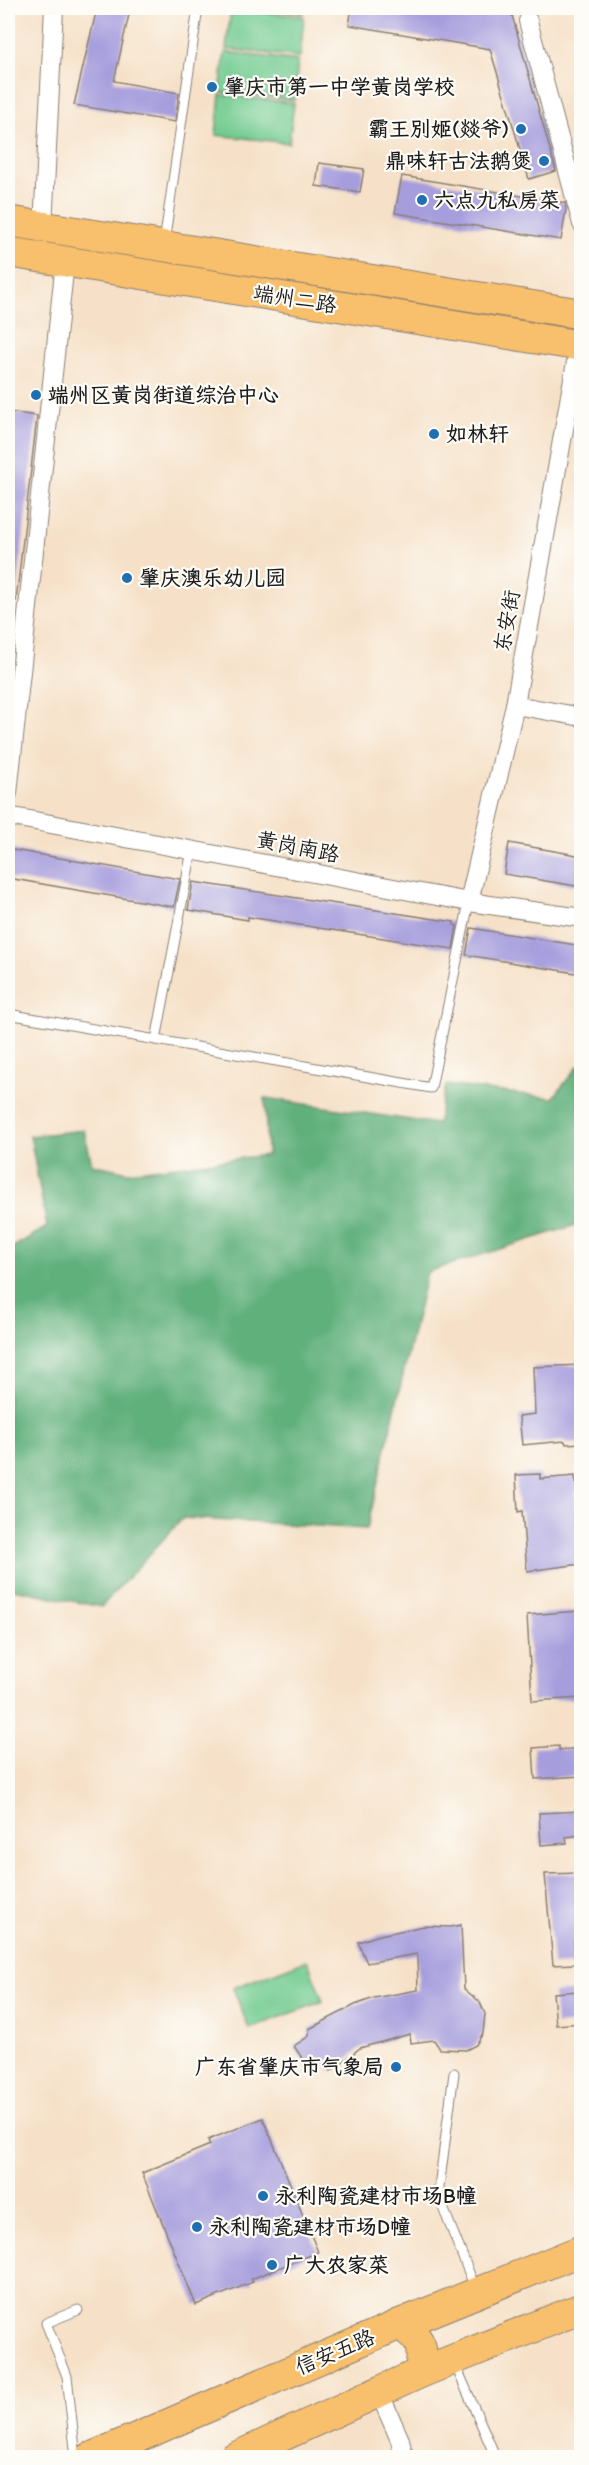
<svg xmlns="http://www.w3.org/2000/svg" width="589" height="2465" viewBox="0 0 589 2465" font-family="'Comic Neue','LXGW WenKai TC',sans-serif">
<rect width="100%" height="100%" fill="#fdfcf7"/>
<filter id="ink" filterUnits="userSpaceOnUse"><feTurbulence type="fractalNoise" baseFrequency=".0167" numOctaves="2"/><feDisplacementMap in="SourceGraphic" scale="12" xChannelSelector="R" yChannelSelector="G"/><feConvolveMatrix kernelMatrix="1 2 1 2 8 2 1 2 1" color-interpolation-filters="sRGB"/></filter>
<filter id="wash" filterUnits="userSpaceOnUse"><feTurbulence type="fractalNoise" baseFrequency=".008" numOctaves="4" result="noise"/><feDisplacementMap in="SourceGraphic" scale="24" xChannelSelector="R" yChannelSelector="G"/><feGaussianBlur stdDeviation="1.35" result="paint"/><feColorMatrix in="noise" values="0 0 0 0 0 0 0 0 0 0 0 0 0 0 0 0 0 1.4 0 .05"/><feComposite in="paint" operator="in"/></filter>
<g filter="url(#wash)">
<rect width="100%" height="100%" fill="#f6e1c8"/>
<g fill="#75cc92" stroke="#487457" stroke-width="1.5">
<path d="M242,8H303V14Z"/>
<path d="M231,9L304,17L300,57L226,49Z"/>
<path d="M225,52L298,61L294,100L220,92Z"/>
<path d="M220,95L294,103L289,143L216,135Z"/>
<path d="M307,1960L323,2001L249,2029L233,1988Z"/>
</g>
<path fill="#60b07c" stroke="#3e664c" stroke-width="1.5" d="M578,1066H582L581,1228L573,1226L427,1272L367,1529L183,1518L101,1607L8,1588V1250L47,1227L30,1136L84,1130L92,1164L128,1172L267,1155L265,1098L437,1124L446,1085L553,1098Z"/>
<g id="blocks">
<g fill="#a69ddd">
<path d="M97,8L130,10L114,81L179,93L175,122L74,105Z"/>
<path d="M352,8H510L556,171L529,179L490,49L349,25Z"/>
<path d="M319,163L364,169L360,192L316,186Z"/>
<path d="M402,176L565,203L566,209L561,240L395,213Z"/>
<path d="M8,412L37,416L16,601H8Z"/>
<path d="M509,843L582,856V887L504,874Z"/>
<path d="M8,849L180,879L174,907L8,878Z"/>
<path d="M193,882L454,922V925L457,926L453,949L248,917V920L188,910Z"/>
<path d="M471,928L582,946V974L466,955Z"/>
<path d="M582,1365V1443L566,1444L565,1441L522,1445L519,1416L535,1414L533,1367Z"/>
<path d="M540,1474V1479L575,1476L581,1564L527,1571L522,1511L518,1512L516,1475Z"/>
<path d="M579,1611L582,1698L532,1701L527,1615Z"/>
<path d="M559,1746V1750L582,1748V1776L535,1779L533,1748Z"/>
<path d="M582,1811V1835L566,1837L567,1843L541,1845L539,1813Z"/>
<path d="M582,1873V1941H574L575,1964L553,1965L545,1874Z"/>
<path d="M461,1925L464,1989L480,2002L485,2014L483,2033L476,2045L466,2050L440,2049L434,2040L411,2043L410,2034L360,2048L331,2071L321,2058L307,2066L294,2046L309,2036V2029L355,2005L374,1998L418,1990L417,1954L367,1963L358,1942L380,1935L424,1926L451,1927Z"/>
<path d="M578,1991L581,2023L556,2025L553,1993Z"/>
<path d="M263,2118L318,2252L251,2279L253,2282L196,2305L142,2173L210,2145L208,2140Z"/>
</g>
</g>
</g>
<g filter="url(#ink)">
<use href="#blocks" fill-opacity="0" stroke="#897e72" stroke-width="1.5"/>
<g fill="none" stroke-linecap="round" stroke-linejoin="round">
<defs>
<g id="service">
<path d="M164,243L198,8"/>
<path d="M8,1014L431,1088L469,902"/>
<path d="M156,1040L192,850"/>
<path d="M454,2073L438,2195L476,2290"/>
<path d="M455,2364L496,2458"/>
<path d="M76,2458L67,2376L46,2323L78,2310"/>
</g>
<g id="minor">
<path d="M528,21L582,224"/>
<path d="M43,227L54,8"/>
<path d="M515,705L582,717"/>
<path d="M8,793L65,262"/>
<path d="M8,816L469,902L582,918"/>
<path d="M469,902L515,705L579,345"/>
<path d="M379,2392L400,2440L404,2458"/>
</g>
<g id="primary">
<path d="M8,221L582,314"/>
<path d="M8,252L582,346"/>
<path d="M400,2324C422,2340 424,2346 420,2373"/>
<path d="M90,2458L400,2324L582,2250"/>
<path d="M234,2458L420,2373L582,2308"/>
</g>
</defs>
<use href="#service" stroke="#897e72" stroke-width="11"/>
<use href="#minor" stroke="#897e72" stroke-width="20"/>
<use href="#primary" stroke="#897e72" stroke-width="32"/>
<use href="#service" stroke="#fff" stroke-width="9"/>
<use href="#minor" stroke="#fff" stroke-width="18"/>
<use href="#primary" stroke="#f8bf6c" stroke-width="30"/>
</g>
</g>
<g fill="#1f6fb2" stroke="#fdfcf7" stroke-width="2">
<circle cx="212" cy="87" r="6"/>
<circle cx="521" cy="129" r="6"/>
<circle cx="544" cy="161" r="6"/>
<circle cx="422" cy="200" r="6"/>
<circle cx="36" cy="395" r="6"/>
<circle cx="434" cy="434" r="6"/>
<circle cx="127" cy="578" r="6"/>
<circle cx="396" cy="2067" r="6"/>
<circle cx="263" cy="2196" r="6"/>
<circle cx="197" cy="2227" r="6"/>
<circle cx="272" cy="2265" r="6"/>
</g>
<g text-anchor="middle" stroke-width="4.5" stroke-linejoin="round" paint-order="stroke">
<g font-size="21" font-weight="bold" fill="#1c1c1c" stroke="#fdfcf7" text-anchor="start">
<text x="224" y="94">肇庆市第一中学黄岗学校</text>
<text x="509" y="136" text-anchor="end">霸王别姬(燚爷)</text>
<text x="532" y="168" text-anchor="end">鼎味轩古法鹅煲</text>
<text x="434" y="207">六点九私房菜</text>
<text x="48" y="402">端州区黄岗街道综治中心</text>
<text x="446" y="441">如林轩</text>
<text x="139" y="585">肇庆澳乐幼儿园</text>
<text x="384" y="2074" text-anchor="end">广东省肇庆市气象局</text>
<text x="275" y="2203">永利陶瓷建材市场B幢</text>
<text x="209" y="2234">永利陶瓷建材市场D幢</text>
<text x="284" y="2272">广大农家菜</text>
</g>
<g font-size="21" fill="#1c1c1c" stroke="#fdfcf7">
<text transform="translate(295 299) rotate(9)" y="7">端州二路</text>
<text transform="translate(507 621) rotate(-80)" y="7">东安街</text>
<text transform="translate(298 847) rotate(11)" y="7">黄岗南路</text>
<text transform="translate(335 2352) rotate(-23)" y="7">信安五路</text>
</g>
</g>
<rect width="589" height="2465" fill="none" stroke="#fdfcf7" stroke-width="30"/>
</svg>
